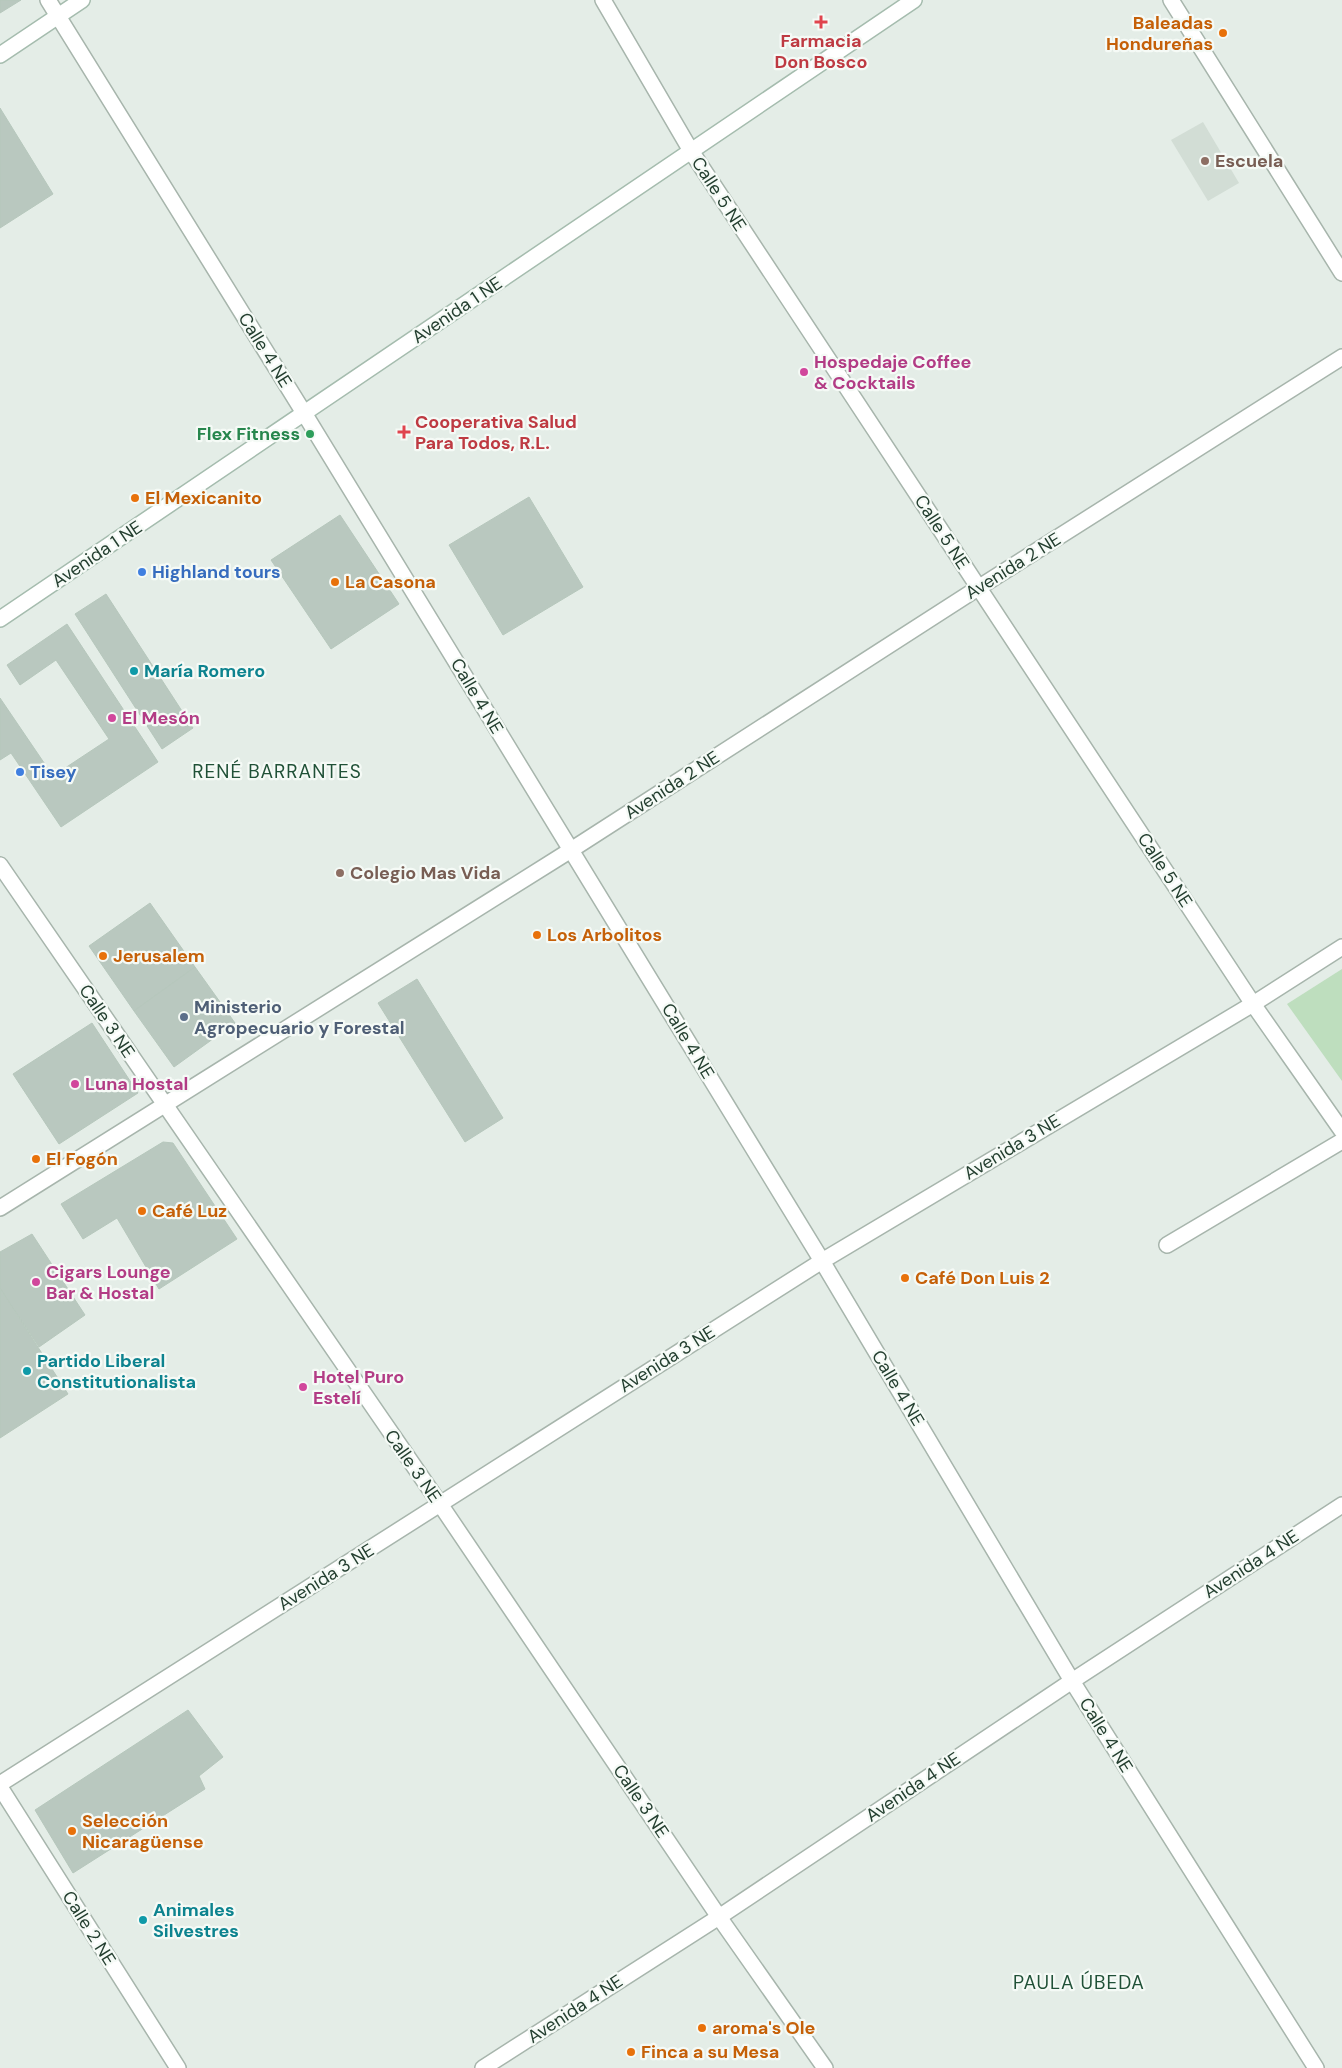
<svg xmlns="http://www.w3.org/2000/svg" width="1342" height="2068" viewBox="0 0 1342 2068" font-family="'DM Sans',sans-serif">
<rect width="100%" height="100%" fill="#e4ede7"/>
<path fill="#d2ddd5" d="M1203,122L1239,183L1208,201L1171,140Z"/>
<path fill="#bedebe" d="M1342,969V1081L1287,1004Z"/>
<g fill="#b9c8bf" stroke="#b6c7bc">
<path d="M0,0H21L0,13Z"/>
<path d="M0,108L53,194L0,228Z"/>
<path d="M529,497L583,587L503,635L449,545Z"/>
<path d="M340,515L399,604L331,649L271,560Z"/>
<path d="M106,594L193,728L162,749L75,614Z"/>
<path d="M67,624L158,762L61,827L11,753L0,760V698L53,776L109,739L56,660L20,685L7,665Z"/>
<path d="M150,903L195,967L134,1011L89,946Z"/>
<path d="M195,967L235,1023L174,1067L134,1011Z"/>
<path d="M417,979L503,1118L465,1142L378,1003Z"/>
<path d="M92,1023L138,1093L59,1144L13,1074Z"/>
<path d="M163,1142L173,1143L237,1239L159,1289L117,1218L83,1239L61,1204Z"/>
<path d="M32,1234L85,1315L39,1347L0,1288V1252Z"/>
<path d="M0,1288L68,1394L0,1438Z"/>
<path d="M188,1710L223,1757L199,1776L205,1789L73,1873L35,1810Z"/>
</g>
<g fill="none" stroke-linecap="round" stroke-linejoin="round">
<defs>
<path id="lane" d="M1167,1245L1342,1141"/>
<g id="street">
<path d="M48,0L304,413L822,1261L1072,1681L1316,2068"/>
<path d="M603,0L691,151L1253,1004L1342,1131"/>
<path d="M1171,0L1342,273"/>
<path d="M0,865L440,1504L719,1917L825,2068"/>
<path d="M0,1208L571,850L978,588L1342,357"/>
<path d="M0,1784L822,1261L1253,1004L1342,947"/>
<path d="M0,1787L178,2068"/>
<path d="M483,2068L719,1917L1072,1681L1342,1505"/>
</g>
<g id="secondary">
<path d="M0,55L82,0"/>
<path d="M0,619L914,0"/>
</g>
</defs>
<use href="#lane" stroke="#a7b5ac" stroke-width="18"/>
<use href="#street" stroke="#a7b5ac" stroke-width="18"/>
<use href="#secondary" stroke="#a5bcae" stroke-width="18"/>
<use href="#lane" stroke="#fff" stroke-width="15"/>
<use href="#street" stroke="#fff" stroke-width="15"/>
<use href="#secondary" stroke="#fff" stroke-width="15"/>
</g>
<g fill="#e0444e" stroke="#f5faf6" stroke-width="2">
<path d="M818.5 14.5h5v5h5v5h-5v5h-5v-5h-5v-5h5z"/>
<path d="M401.5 424.5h5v5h5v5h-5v5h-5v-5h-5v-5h5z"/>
</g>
<g fill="#e8710a" stroke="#f5faf6" stroke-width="2">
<circle cx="1223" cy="33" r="5"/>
<circle cx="135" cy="498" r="5"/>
<circle cx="335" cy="582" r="5"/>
<circle cx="537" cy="935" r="5"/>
<circle cx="103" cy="956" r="5"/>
<circle cx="36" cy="1159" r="5"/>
<circle cx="142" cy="1211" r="5"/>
<circle cx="905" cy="1278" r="5"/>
<circle cx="72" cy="1831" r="5"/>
<circle cx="702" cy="2028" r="5"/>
<circle cx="631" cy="2052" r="5"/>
</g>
<g fill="#8d6e63" stroke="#f5faf6" stroke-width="2">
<circle cx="1205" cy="161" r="5"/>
<circle cx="340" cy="873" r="5"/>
</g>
<g fill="#d1479c" stroke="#f5faf6" stroke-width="2">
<circle cx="804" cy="372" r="5"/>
<circle cx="112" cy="718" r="5"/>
<circle cx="75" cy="1084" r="5"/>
<circle cx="36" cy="1282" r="5"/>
<circle cx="303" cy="1387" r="5"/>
</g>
<circle fill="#2e9e5b" stroke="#f5faf6" stroke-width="2" cx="310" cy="434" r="5"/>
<g fill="#3f7fe0" stroke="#f5faf6" stroke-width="2">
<circle cx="142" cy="572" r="5"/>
<circle cx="20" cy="772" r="5"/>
</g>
<g fill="#0f9aa8" stroke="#f5faf6" stroke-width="2">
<circle cx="134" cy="671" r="5"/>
<circle cx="27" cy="1371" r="5"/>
<circle cx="143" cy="1920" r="5"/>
</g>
<circle fill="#5c6f8a" stroke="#f5faf6" stroke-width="2" cx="184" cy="1017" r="5"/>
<g text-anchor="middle" stroke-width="4.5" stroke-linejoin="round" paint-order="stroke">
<g font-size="18" font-weight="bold" fill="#c56008" stroke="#f5faf6" text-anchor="start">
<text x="1213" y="29" text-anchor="end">Baleadas<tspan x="1213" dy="21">Hondureñas</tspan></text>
<text x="145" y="504">El Mexicanito</text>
<text x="345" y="588">La Casona</text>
<text x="547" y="941">Los Arbolitos</text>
<text x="113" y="962">Jerusalem</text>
<text x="46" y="1165">El Fogón</text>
<text x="152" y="1217">Café Luz</text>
<text x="915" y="1284">Café Don Luis 2</text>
<text x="82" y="1827">Selección<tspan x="82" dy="21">Nicaragüense</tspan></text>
<text x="712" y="2034">aroma's Ole</text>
<text x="641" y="2058">Finca a su Mesa</text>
</g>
<g font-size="18" font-weight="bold" fill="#be3a42" stroke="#f5faf6">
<text x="821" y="47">Farmacia<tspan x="821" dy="21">Don Bosco</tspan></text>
<text x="415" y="428" text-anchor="start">Cooperativa Salud<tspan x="415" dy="21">Para Todos, R.L.</tspan></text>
</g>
<g font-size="18" font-weight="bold" fill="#785e54" stroke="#f5faf6" text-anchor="start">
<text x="1215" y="167">Escuela</text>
<text x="350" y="879">Colegio Mas Vida</text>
</g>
<g font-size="18" fill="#243f30" stroke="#f5faf6">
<text transform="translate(719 194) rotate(57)" y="6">Calle 5 NE</text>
<text transform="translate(457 310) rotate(-34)" y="6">Avenida 1 NE</text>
<text transform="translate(265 350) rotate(58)" y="6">Calle 4 NE</text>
<text transform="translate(942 532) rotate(57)" y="6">Calle 5 NE</text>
<text transform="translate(97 554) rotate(-34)" y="6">Avenida 1 NE</text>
<text transform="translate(1013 566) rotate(-32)" y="6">Avenida 2 NE</text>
<text transform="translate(477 696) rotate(59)" y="6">Calle 4 NE</text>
<text transform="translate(672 785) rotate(-33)" y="6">Avenida 2 NE</text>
<text transform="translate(1165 870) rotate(57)" y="6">Calle 5 NE</text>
<text transform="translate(107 1021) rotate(56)" y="6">Calle 3 NE</text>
<text transform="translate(688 1041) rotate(59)" y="6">Calle 4 NE</text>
<text transform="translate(1012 1147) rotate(-31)" y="6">Avenida 3 NE</text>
<text transform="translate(667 1359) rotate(-32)" y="6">Avenida 3 NE</text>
<text transform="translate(898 1388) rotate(59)" y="6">Calle 4 NE</text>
<text transform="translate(413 1466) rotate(55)" y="6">Calle 3 NE</text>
<text transform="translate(1251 1564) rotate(-33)" y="6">Avenida 4 NE</text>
<text transform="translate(326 1577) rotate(-32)" y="6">Avenida 3 NE</text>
<text transform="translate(1106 1735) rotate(58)" y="6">Calle 4 NE</text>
<text transform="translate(913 1787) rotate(-34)" y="6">Avenida 4 NE</text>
<text transform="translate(641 1801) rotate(56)" y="6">Calle 3 NE</text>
<text transform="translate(89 1928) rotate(58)" y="6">Calle 2 NE</text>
<text transform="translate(575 2009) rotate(-33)" y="6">Avenida 4 NE</text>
</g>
<g font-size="18" font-weight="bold" fill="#b23c85" stroke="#f5faf6" text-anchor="start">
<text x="814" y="368">Hospedaje Coffee<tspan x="814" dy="21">&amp; Cocktails</tspan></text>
<text x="122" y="724">El Mesón</text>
<text x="85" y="1090">Luna Hostal</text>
<text x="46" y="1278">Cigars Lounge<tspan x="46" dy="21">Bar &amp; Hostal</tspan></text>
<text x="313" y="1383">Hotel Puro<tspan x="313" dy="21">Estelí</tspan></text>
</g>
<g font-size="18" font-weight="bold" fill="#27864d" stroke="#f5faf6" text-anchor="end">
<text x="300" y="440">Flex Fitness</text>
</g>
<g font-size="18" font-weight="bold" fill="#366cbe" stroke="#f5faf6" text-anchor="start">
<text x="152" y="578">Highland tours</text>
<text x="30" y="778">Tisey</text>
</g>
<g font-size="18" font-weight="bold" fill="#0d838f" stroke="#f5faf6" text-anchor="start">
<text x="144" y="677">María Romero</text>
<text x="37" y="1367">Partido Liberal<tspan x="37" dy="21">Constitutionalista</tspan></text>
<text x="153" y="1916">Animales<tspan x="153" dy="21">Silvestres</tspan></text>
</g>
<g font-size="18" font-weight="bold" fill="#4e5e75" stroke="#f5faf6" text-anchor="start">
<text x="194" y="1013">Ministerio<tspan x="194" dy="21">Agropecuario y Forestal</tspan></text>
</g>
<g font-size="19" letter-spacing="1" fill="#205137" stroke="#f5faf6">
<text x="277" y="778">RENÉ BARRANTES</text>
<text x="1079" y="1989">PAULA ÚBEDA</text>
</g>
</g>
</svg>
